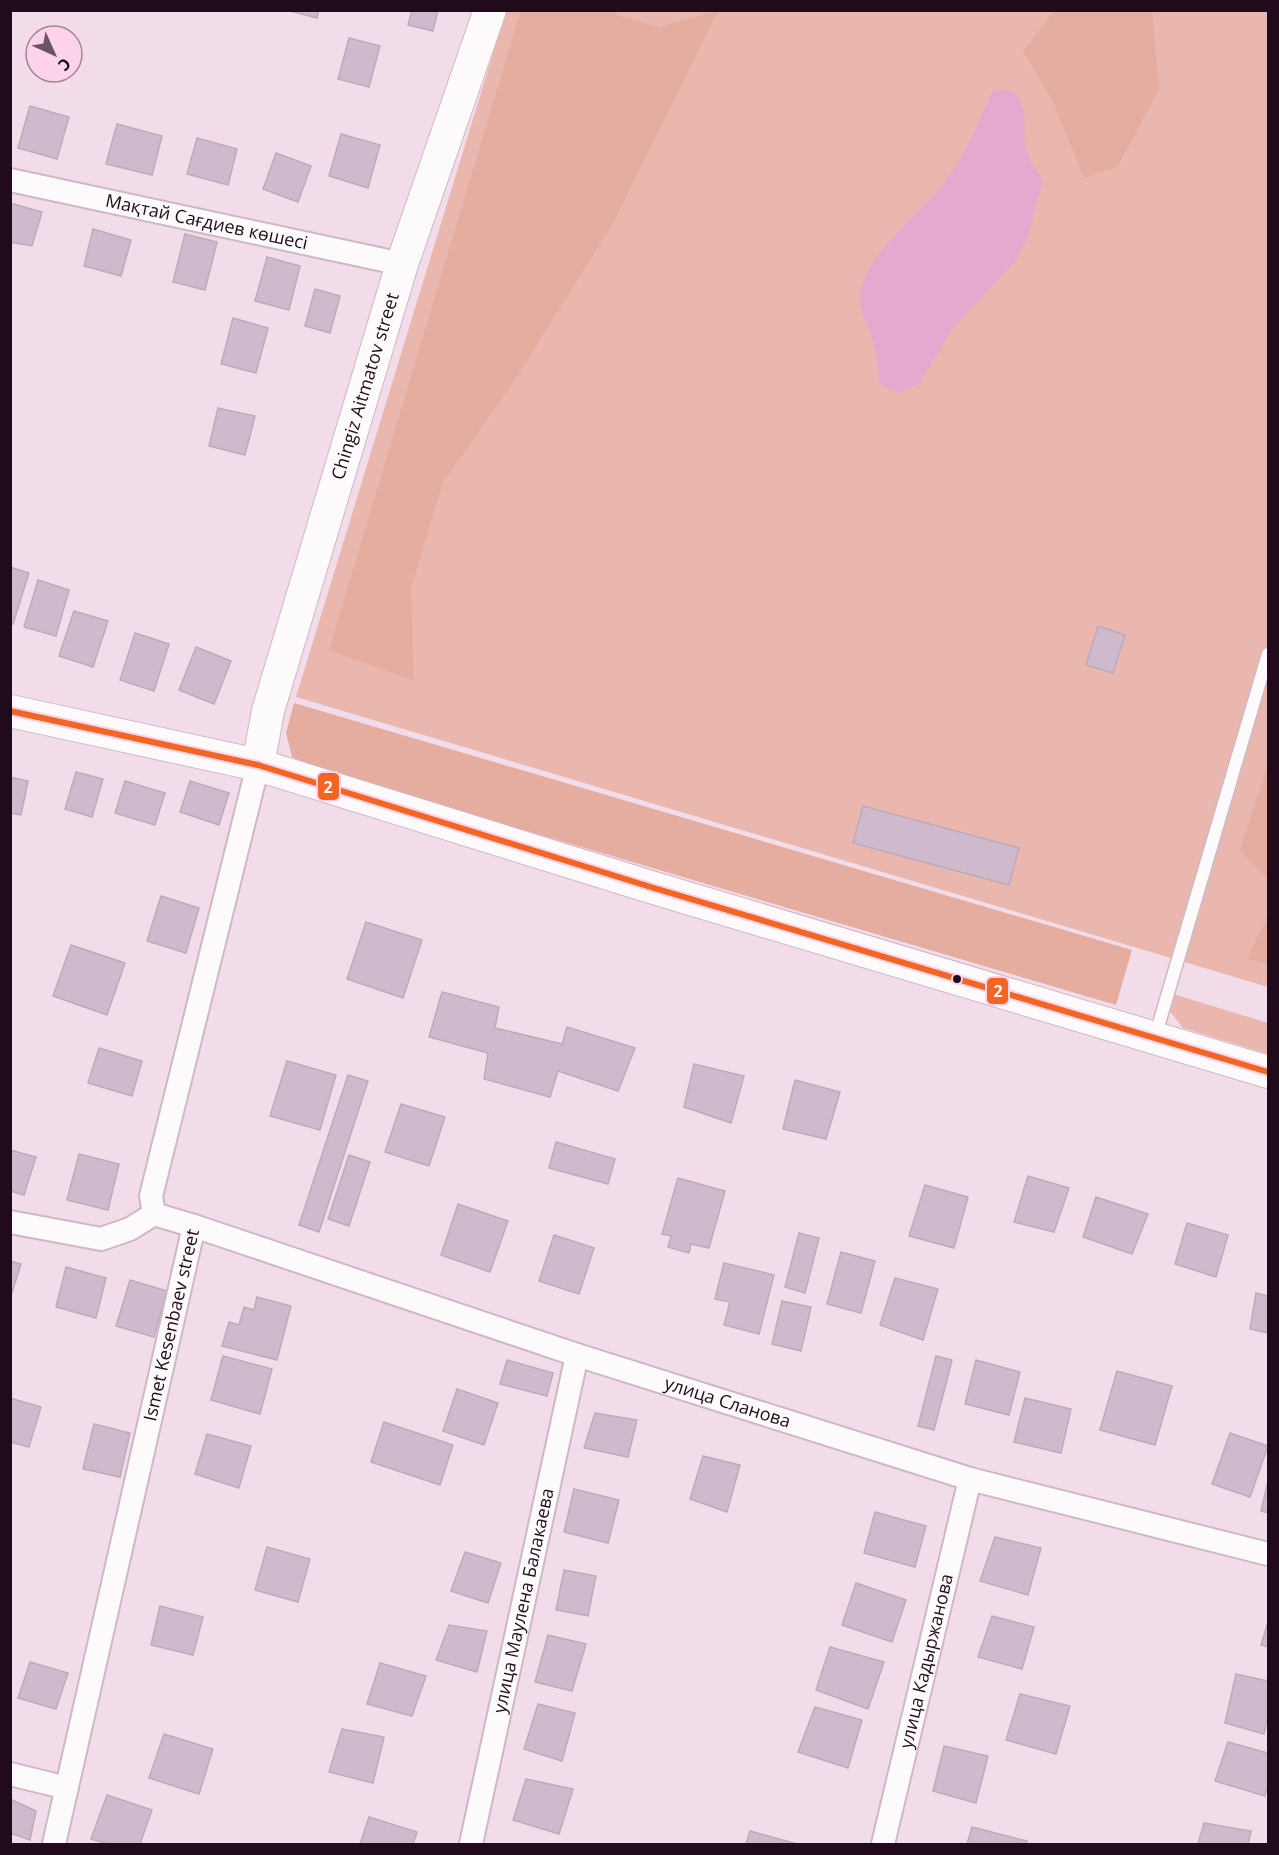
<svg xmlns="http://www.w3.org/2000/svg" width="1279" height="1855" viewBox="0 0 1279 1855" font-family="'Open Sans',sans-serif">
<rect width="100%" height="100%" fill="#f3dcea"/>
<g fill="#eab7ae">
<path d="M506,11H1268V987L296,697Z"/>
<path d="M1173,994L1268,1023V1054L1183,1028L1169,1010Z"/>
</g>
<g fill="#e5aca0">
<path d="M521,10L614,11L617,15L659,27L718,11L612,225L515,380L443,482L411,588L414,681L329,650Z"/>
<path d="M1055,11H1152L1159,89L1118,166L1084,178L1053,102L1023,51Z"/>
<path d="M294,703L1132,950L1116,1005L324,771L292,757L286,733Z"/>
<path d="M1268,764V879L1240,850Z"/>
<path d="M1268,915V964L1247,959Z"/>
</g>
<path fill="#e6a8cf" d="M1008,89C1034,104 1019,131 1028,155C1031,164 1037,172 1043,180L1028,236L1016,261L954,327L919,384L896,393L881,385C877,372 878,358 874,345C870,326 855,307 861,287C871,249 919,215 943,184C966,156 977,122 993,91Z"/>
<g fill="#cfbacd" stroke="#bdaaba" stroke-width="1.5">
<path d="M287,10H319L317,18Z"/>
<path d="M412,10H438L433,31L408,25Z"/>
<path d="M349,38L380,46L369,87L338,79Z"/>
<path d="M30,106L69,117L57,159L18,148Z"/>
<path d="M117,124L162,136L152,175L106,164Z"/>
<path d="M341,134L380,145L368,188L329,176Z"/>
<path d="M197,138L237,149L228,185L187,174Z"/>
<path d="M276,153L311,166L298,202L263,189Z"/>
<path d="M10,203L42,212L32,246L10,242Z"/>
<path d="M93,229L131,240L121,276L84,266Z"/>
<path d="M185,234L217,242L205,290L173,282Z"/>
<path d="M267,257L300,266L289,310L255,301Z"/>
<path d="M315,289L340,296L330,333L305,326Z"/>
<path d="M233,318L268,328L256,373L221,364Z"/>
<path d="M218,408L255,416L245,455L209,446Z"/>
<path d="M10,567L29,573L13,624H10Z"/>
<path d="M38,580L69,590L56,636L24,627Z"/>
<path d="M74,611L108,621L93,667L59,656Z"/>
<path d="M1098,626L1125,635L1113,673L1086,665Z"/>
<path d="M135,633L169,644L154,691L120,680Z"/>
<path d="M196,647L231,661L214,704L179,690Z"/>
<path d="M76,772L103,779L92,817L65,809Z"/>
<path d="M10,777L28,781L21,815L10,813Z"/>
<path d="M125,781L165,793L155,825L115,813Z"/>
<path d="M190,781L229,793L219,825L180,812Z"/>
<path d="M863,806L1019,848L1009,885L853,843Z"/>
<path d="M161,896L199,908L186,953L147,941Z"/>
<path d="M366,922L422,940L403,998L347,979Z"/>
<path d="M71,945L125,963L107,1015L53,996Z"/>
<path d="M442,992L499,1007L495,1028L562,1044L567,1027L635,1048L618,1091L558,1071L550,1097L484,1079L488,1053L429,1037Z"/>
<path d="M99,1048L142,1061L132,1096L88,1083Z"/>
<path d="M287,1061L336,1075L320,1130L270,1116Z"/>
<path d="M694,1064L744,1076L731,1123L684,1107Z"/>
<path d="M348,1075L368,1081L319,1232L299,1225Z"/>
<path d="M795,1080L840,1092L826,1139L783,1129Z"/>
<path d="M401,1104L445,1117L429,1166L385,1152Z"/>
<path d="M556,1142L615,1159L608,1184L549,1168Z"/>
<path d="M10,1150L36,1157L24,1195L10,1191Z"/>
<path d="M79,1154L119,1164L108,1210L67,1200Z"/>
<path d="M349,1155L370,1162L349,1226L328,1219Z"/>
<path d="M1028,1176L1069,1188L1054,1232L1014,1222Z"/>
<path d="M678,1178L725,1191L709,1248L691,1244L689,1253L668,1247L671,1236L662,1234Z"/>
<path d="M925,1185L968,1197L954,1248L909,1236Z"/>
<path d="M1096,1197L1148,1214L1132,1254L1083,1237Z"/>
<path d="M458,1204L508,1221L490,1272L441,1255Z"/>
<path d="M1187,1223L1228,1235L1216,1277L1175,1264Z"/>
<path d="M799,1233L819,1238L805,1293L785,1287Z"/>
<path d="M554,1235L594,1248L579,1294L539,1281Z"/>
<path d="M841,1252L875,1261L861,1313L827,1304Z"/>
<path d="M10,1261L21,1264L10,1299Z"/>
<path d="M724,1263L774,1275L759,1334L724,1325L730,1302L715,1299Z"/>
<path d="M66,1267L106,1278L96,1318L56,1307Z"/>
<path d="M895,1278L938,1289L923,1340L880,1325Z"/>
<path d="M130,1280L167,1291L154,1337L116,1326Z"/>
<path d="M1256,1293L1268,1296V1333L1250,1329Z"/>
<path d="M257,1297L291,1306L277,1360L222,1346L229,1322L239,1325L244,1307L254,1310Z"/>
<path d="M782,1301L811,1307L801,1351L772,1344Z"/>
<path d="M223,1356L272,1369L260,1414L211,1400Z"/>
<path d="M936,1356L952,1360L934,1430L918,1426Z"/>
<path d="M507,1360L553,1373L547,1396L500,1384Z"/>
<path d="M976,1360L1020,1372L1009,1415L965,1404Z"/>
<path d="M1117,1371L1172,1386L1155,1445L1100,1430Z"/>
<path d="M457,1389L498,1403L484,1445L443,1431Z"/>
<path d="M10,1398L41,1407L29,1447L10,1442Z"/>
<path d="M1025,1398L1071,1409L1061,1453L1014,1442Z"/>
<path d="M595,1413L637,1420L628,1457L584,1448Z"/>
<path d="M384,1422L453,1445L440,1485L371,1462Z"/>
<path d="M94,1424L130,1433L120,1477L83,1469Z"/>
<path d="M1230,1433L1268,1446L1250,1497L1212,1484Z"/>
<path d="M207,1434L251,1446L239,1488L195,1474Z"/>
<path d="M703,1456L740,1465L727,1512L690,1499Z"/>
<path d="M1268,1481V1513L1261,1511Z"/>
<path d="M574,1489L619,1500L608,1543L564,1532Z"/>
<path d="M875,1512L926,1526L915,1567L864,1553Z"/>
<path d="M995,1537L1041,1548L1028,1595L980,1581Z"/>
<path d="M267,1547L310,1559L298,1602L255,1590Z"/>
<path d="M465,1552L501,1563L488,1603L451,1591Z"/>
<path d="M564,1570L596,1576L588,1616L556,1610Z"/>
<path d="M856,1583L906,1600L892,1642L842,1625Z"/>
<path d="M160,1606L203,1617L193,1655L151,1645Z"/>
<path d="M992,1616L1034,1627L1022,1669L978,1657Z"/>
<path d="M1268,1622V1647L1261,1645Z"/>
<path d="M449,1625L487,1631L477,1672L436,1660Z"/>
<path d="M548,1635L586,1644L572,1691L535,1682Z"/>
<path d="M830,1647L884,1662L868,1709L816,1690Z"/>
<path d="M30,1662L68,1673L56,1709L18,1698Z"/>
<path d="M380,1663L426,1676L412,1716L367,1704Z"/>
<path d="M1236,1674L1268,1681V1716L1264,1734L1225,1723Z"/>
<path d="M1020,1694L1070,1706L1056,1754L1006,1740Z"/>
<path d="M538,1704L575,1713L562,1761L524,1749Z"/>
<path d="M815,1707L862,1720L848,1768L798,1752Z"/>
<path d="M342,1729L384,1737L373,1783L329,1772Z"/>
<path d="M164,1734L213,1749L199,1794L149,1778Z"/>
<path d="M1228,1742L1268,1753V1784L1265,1796L1215,1781Z"/>
<path d="M944,1746L988,1756L976,1803L933,1791Z"/>
<path d="M526,1779L573,1789L559,1834L513,1820Z"/>
<path d="M107,1795L152,1810L140,1844H108L91,1839Z"/>
<path d="M10,1799L36,1811L30,1840L10,1833Z"/>
<path d="M369,1817L417,1832L413,1844H360Z"/>
<path d="M1204,1823L1251,1831L1248,1844H1198Z"/>
<path d="M972,1827L1027,1841L1026,1844H967Z"/>
<path d="M750,1831L797,1844H746Z"/>
</g>
<g fill="none" stroke-linecap="round" stroke-linejoin="round">
<defs>
<path id="lane" d="M1155,1037L1268,654"/>
<g id="street">
<path id="s1" d="M10,180L402,264"/>
<path d="M10,1222L101,1239L130,1229L154,1214"/>
<path id="s2" d="M194,1226L577,1355L970,1479L1268,1554"/>
<path d="M10,1774L67,1788"/>
<path id="s3" d="M54,1844L194,1226L154,1214L151,1196L258,765"/>
<path id="s4" d="M471,1844L577,1355"/>
<path id="s5" d="M883,1844L970,1479"/>
</g>
<g id="secondary">
<path d="M10,711L258,765L654,888L1268,1072"/>
<path id="s6" d="M258,765L268,711L402,264L490,10"/>
</g>
</defs>
<use href="#lane" stroke="#ceb8c5" stroke-width="15"/>
<use href="#street" stroke="#ceb8c5" stroke-width="26"/>
<use href="#secondary" stroke="#ceb8c5" stroke-width="34"/>
<use href="#lane" stroke="#fdfafc" stroke-width="12"/>
<use href="#street" stroke="#fdfafc" stroke-width="22"/>
<use href="#secondary" stroke="#fdfafc" stroke-width="32"/>
<defs>
<path id="bus-1" d="M10,711L258,765L654,888L1268,1072"/>
</defs>
<use href="#bus-1" stroke="#fcd3eb" stroke-width="10"/>
<use href="#bus-1" stroke="#f26522" stroke-width="6"/>
</g>
<circle fill="#210b1a" stroke="#fcd3eb" stroke-width="2" cx="957" cy="979" r="5"/>
<g text-anchor="middle" stroke-width="6" stroke-linejoin="round" paint-order="stroke">
<g font-size="18" fill="#210b1a" stroke="#fcd3eb">
<text dy="6" stroke="none"><textPath href="#s1" startOffset="201">Мақтай Сағдиев көшесі</textPath></text>
<text dy="6" stroke="none"><textPath href="#s6" startOffset="394">Chingiz Aitmatov street</textPath></text>
<text dy="6" stroke="none"><textPath href="#s3" startOffset="532">Ismet Kesenbaev street</textPath></text>
<text dy="6" stroke="none"><textPath href="#s2" startOffset="562">улица Сланова</textPath></text>
<text dy="6" stroke="none"><textPath href="#s4" startOffset="249">улица Маулена Балакаева</textPath></text>
<text dy="6" stroke="none"><textPath href="#s5" startOffset="188">улица Кадыржанова</textPath></text>
</g>
</g>
<g stroke="#fcd3eb" stroke-width="2">
<rect x="317" y="772" width="23" height="29" rx="6" fill="#f26522"/>
<rect x="986" y="977" width="23" height="28" rx="6" fill="#f26522"/>
</g>
<g font-size="16" text-anchor="middle" font-weight="bold" fill="#fff">
<text x="328" y="793">2</text>
<text x="998" y="997">2</text>
</g>
<rect width="1279" height="1855" fill="none" stroke="#210b1a" stroke-width="24"/>
<g transform="translate(54 54) rotate(135)"><circle r="28" fill="#fcd3eb" stroke="#a48397" stroke-width="1.5"/>
<path d="M0-4.5L10 22L0 15L-10 22Z" fill="#6a5463"/>
<text y="-9" font-size="16" font-weight="bold" text-anchor="middle" fill="#210b1a">С</text>
</g>
</svg>
